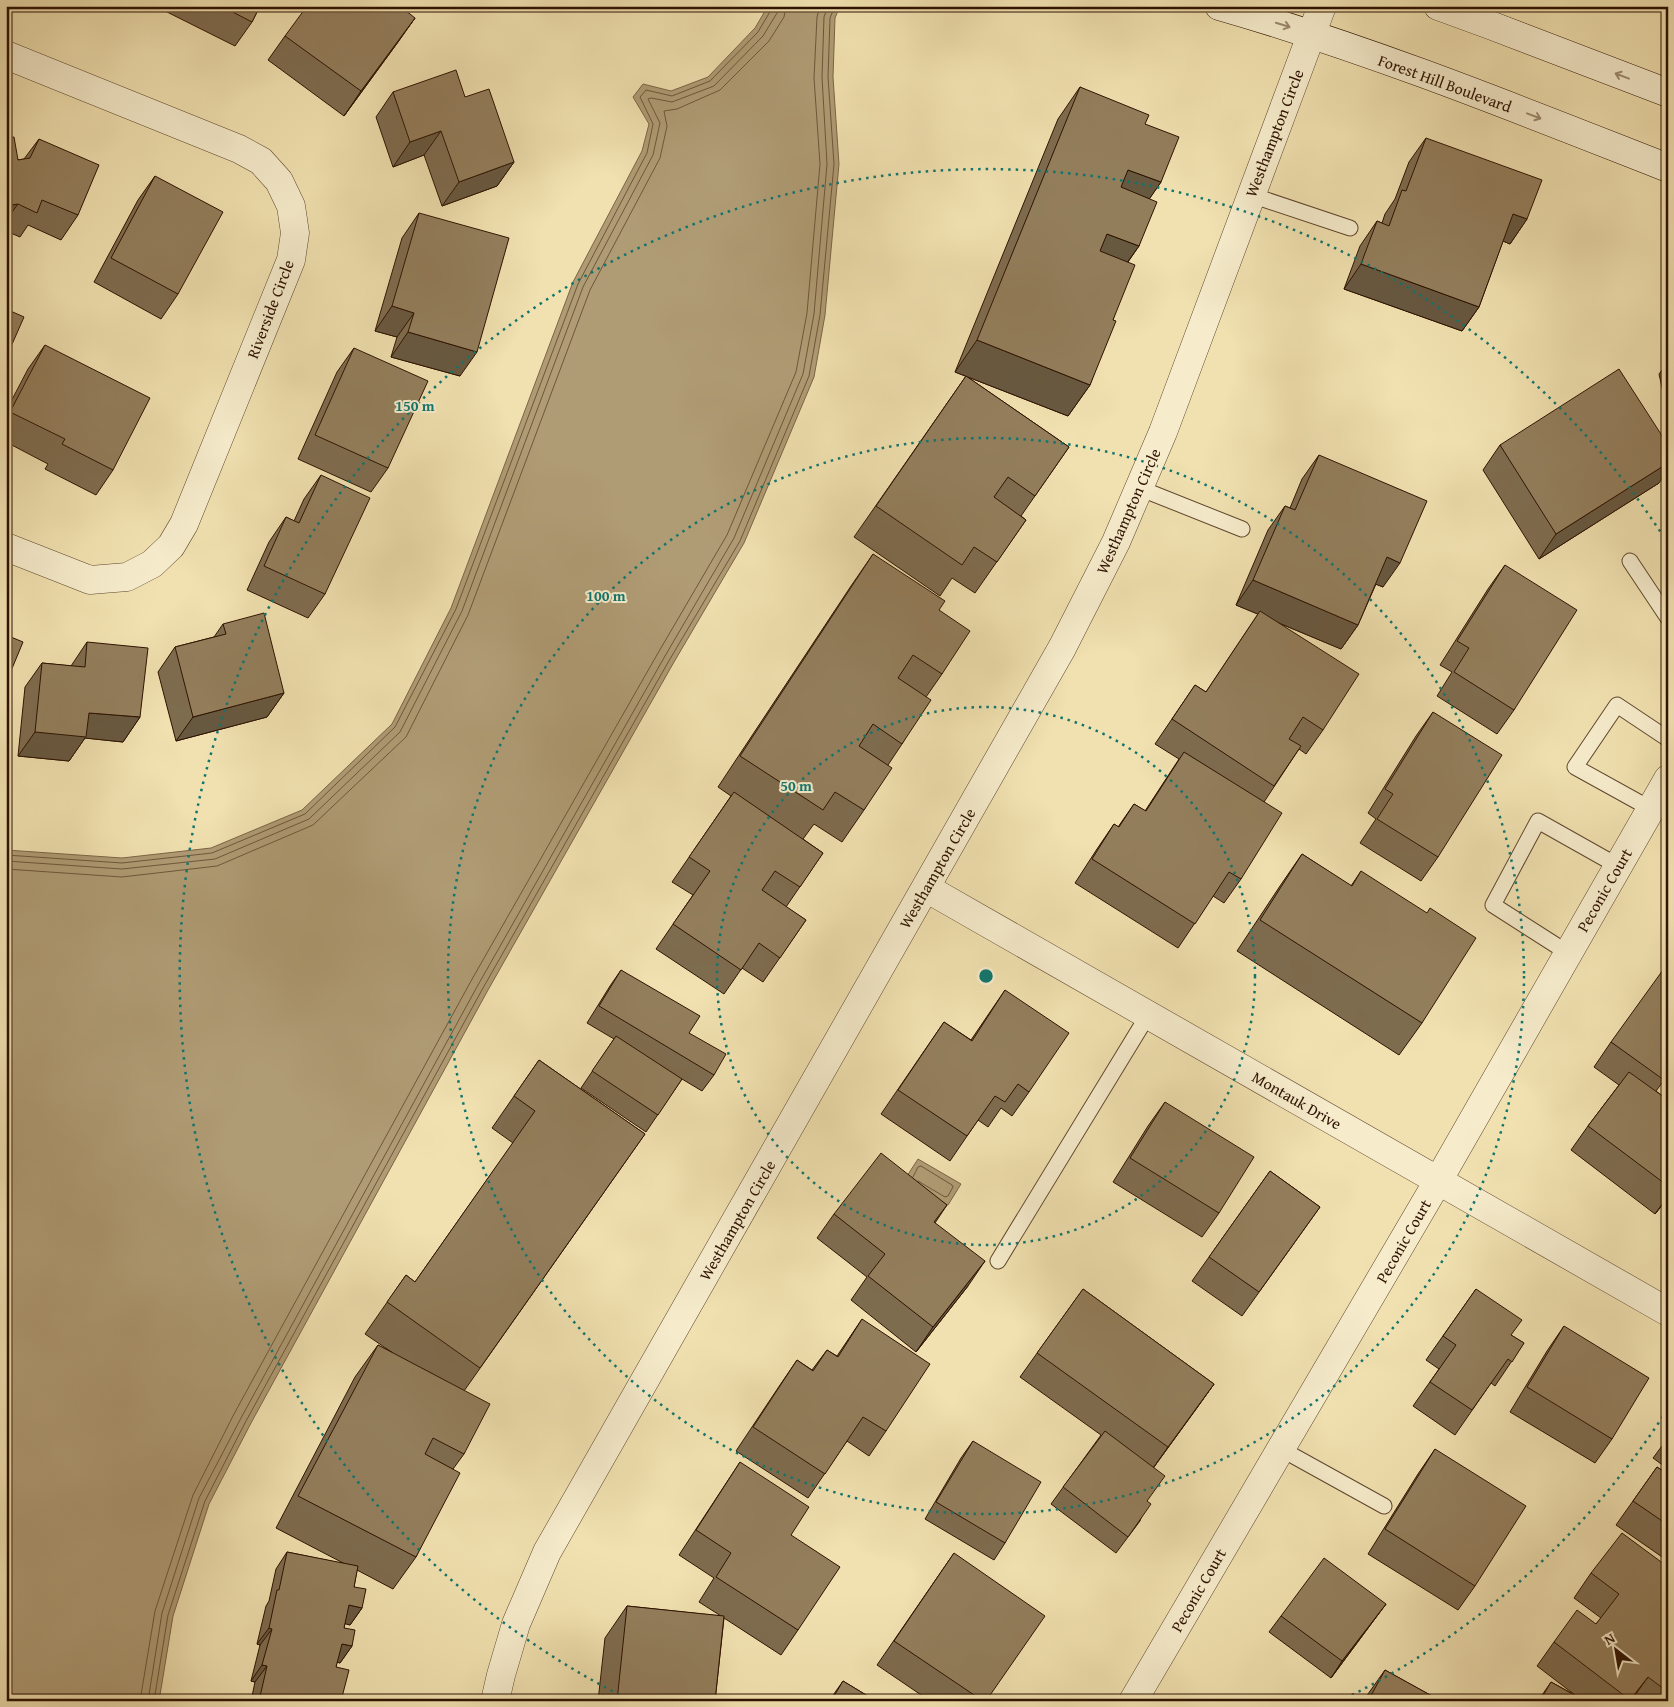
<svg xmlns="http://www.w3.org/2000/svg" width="1674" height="1707" viewBox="0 0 1674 1707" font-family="'Gentium Book Plus',serif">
<rect width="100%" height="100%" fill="#f1e1b0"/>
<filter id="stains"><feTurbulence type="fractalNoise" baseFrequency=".004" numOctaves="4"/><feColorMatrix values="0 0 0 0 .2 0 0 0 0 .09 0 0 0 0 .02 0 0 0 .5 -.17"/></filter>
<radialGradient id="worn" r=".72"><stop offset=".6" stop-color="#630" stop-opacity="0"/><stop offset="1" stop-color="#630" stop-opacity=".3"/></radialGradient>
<g fill="#af9b74" stroke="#7b6446">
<path d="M768,6H840L835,18L833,77L839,164L825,315L814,377L744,543L674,662L488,990L251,1423L209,1504L173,1616L159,1701H6V850L122,858L211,848L302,810L392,724L451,608L573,282L642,151L649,124L633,97L643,84L671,91L708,77L755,28Z"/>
<path d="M918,1159L961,1184L948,1205L905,1179Z"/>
</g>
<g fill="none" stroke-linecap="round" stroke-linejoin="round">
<g stroke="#6e563a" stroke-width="1">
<path d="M6,855L122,863L212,853L305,814L395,727L456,609L578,284L647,153L653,124L640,97L646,90L672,96L710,81L758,32L771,10L772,6"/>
<path d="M6,861L122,869L215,859L309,819L400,732L462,611L583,287L653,155L660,123L648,99L651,98L672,102L714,86L763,36L777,13L778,6"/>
<path d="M6,869L122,877L217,866L313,825L406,737L468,615L590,290L660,158L667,126L664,111L677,109L720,90L769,41L784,17L786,6"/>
<path d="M913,1177L918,1167L921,1166L952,1185L953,1187L948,1196L945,1197L918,1181"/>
<path d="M140,1701L155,1611L193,1495L234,1414L471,981L658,653L727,535L796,372L807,313L820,164L814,78L817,17L820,6"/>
<path d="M148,1701L162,1613L199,1498L241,1418L478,985L665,656L734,538L803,374L814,314L827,164L822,77L824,17L828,6"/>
<path d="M154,1701L168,1615L205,1501L246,1421L483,988L670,659L740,541L809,376L820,315L834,164L828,77L830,18L835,6"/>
</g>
<defs>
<g id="lane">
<path d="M1251,195L1350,228"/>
<path d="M1139,488L1242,529"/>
<path d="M1630,561L1668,618"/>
<path d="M1651,809L1575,767L1617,705L1668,739"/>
<path d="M1568,953L1493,905L1538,821L1618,866"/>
<path d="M998,1261L1148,1015"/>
<path d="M1281,1449L1384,1506"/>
</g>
<g id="street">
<path d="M6,55L239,149L261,161L279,181L291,206L295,233L291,260L184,524L171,546L152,564L127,577L90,580L6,547"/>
<path d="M926,888L1668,1312"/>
<path d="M495,1701L501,1675L516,1624L547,1552L1062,648L1116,542L1163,432L1322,6"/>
<path d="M1133,1701L1438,1181L1668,779"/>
</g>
<g id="secondary">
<path d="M1219,6C1372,50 1520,110 1668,168"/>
<path d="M1438,6L1490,25L1668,93"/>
</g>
</defs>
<use href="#lane" stroke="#5f462c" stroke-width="17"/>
<use href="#street" stroke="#5f462c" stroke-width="29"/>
<use href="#secondary" stroke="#2e1200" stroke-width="29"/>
<use href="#lane" stroke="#f6eccc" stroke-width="15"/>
<use href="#street" stroke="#f6eccc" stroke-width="28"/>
<use href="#secondary" stroke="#f6eccc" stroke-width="28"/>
</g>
<g fill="#7e6c4f" stroke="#2e1200">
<path d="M155,6H260L252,22L235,46Z"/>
<path d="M415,18L398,42L344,116L268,60L285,36Z"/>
<path d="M1080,87L1145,124L1161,182L1149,199L1139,246L1128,262L1113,320L1090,385L1068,416L955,372L1058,119Z"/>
<path d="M393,92L465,97L514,162L497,186L442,206L424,155L393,167L376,117Z"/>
<path d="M6,138L18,160L24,159L39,139L78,215L61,240L28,225L20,237L6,231Z"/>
<path d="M1426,138L1527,219L1510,244L1503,241L1479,307L1462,331L1344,289L1360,246L1377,221L1382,223L1385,214L1395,199L1409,162Z"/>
<path d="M155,176L178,294L161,319L94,282L138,200Z"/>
<path d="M419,213L460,376L391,357L397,337L375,331L402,238Z"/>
<path d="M45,345L113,470L96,495L45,469L48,464L6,442V411L28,369Z"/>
<path d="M354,348L388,468L371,492L298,459L337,372Z"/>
<path d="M1668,362V415L1659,374Z"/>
<path d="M966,376L1069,447L1021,516L1026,520L975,593L952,578L940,596L854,537Z"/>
<path d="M1500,445L1659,483L1539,559L1483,470Z"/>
<path d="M1319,455L1383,587L1376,584L1358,625L1341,649L1281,624L1323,730L1306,754L1299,749L1264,802L1241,879L1224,903L1213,896L1178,948L1075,883L1097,849L1114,824L1118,827L1134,804L1145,811L1179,759L1155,744L1195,685L1206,692L1258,614L1236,605L1268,530L1285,506L1290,508L1302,479Z"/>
<path d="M321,475L325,594L308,618L247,590L269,542L286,517L294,521L304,499Z"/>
<path d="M873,554L939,610L942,674L926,697L902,744L888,765L864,810L842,842L814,824L803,839L823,853L786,907L806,920L763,982L742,968L724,994L656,949L693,895L672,882L731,796L718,787L851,586Z"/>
<path d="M1505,565L1514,710L1497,734L1437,696L1452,672L1440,665L1488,589Z"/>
<path d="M223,624L284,693L267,717L176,741L158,672L175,647L214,637Z"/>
<path d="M87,642L140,717L123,742L85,738L69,761L18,756L25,687L42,663L71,666Z"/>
<path d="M1433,712L1438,857L1421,881L1360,843L1376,819L1368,813L1416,736Z"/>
<path d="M1302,854L1351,886L1361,871L1422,1023L1399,1055L1237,951L1280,886Z"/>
<path d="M621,970L689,1033L714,1075L702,1091L682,1079L646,1132L581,1088L614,1039L587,1023L610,986Z"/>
<path d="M1005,990L1029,1092L1012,1116L1001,1108L988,1127L978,1120L950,1161L881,1114L944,1022L971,1040Z"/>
<path d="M1611,1042L1668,1075L1656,1091L1668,1100V1198L1655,1214L1571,1150L1588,1126L1619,1085L1594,1067Z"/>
<path d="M539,1060L645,1134L464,1391V1454L453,1469L416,1557L393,1589L357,1570L354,1587L362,1608L350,1625L345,1623L344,1628L352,1646L340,1663L337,1662L336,1667L341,1701H251L255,1682L251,1681L260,1645L257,1644L266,1606L269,1601L276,1569L287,1552L345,1564L276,1528L355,1377L378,1345L393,1353L365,1334L406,1275L415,1282L513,1143L492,1128Z"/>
<path d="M1165,1102L1219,1213L1202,1237L1113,1182L1148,1126Z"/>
<path d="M1270,1171L1320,1207L1242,1316L1192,1281Z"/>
<path d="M947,1205L935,1223L968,1286L916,1352L851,1300L867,1277L817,1238L834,1214Z"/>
<path d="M1083,1289L1214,1384L1154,1467L1147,1501L1140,1521L1116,1553L1051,1504L1101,1435L1020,1377Z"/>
<path d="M1476,1289L1511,1335L1524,1343L1495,1386L1491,1383L1455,1435L1413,1406L1439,1369L1426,1360Z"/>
<path d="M862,1319L886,1431L869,1456L847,1441L808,1498L736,1451L780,1385L797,1360L812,1370L827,1350L837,1356Z"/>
<path d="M1564,1326L1612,1439L1595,1463L1510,1412L1547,1351Z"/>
<path d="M1668,1438V1469L1653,1458Z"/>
<path d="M973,1441L1005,1543L994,1560L925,1519L961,1458Z"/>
<path d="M1435,1449L1475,1586L1458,1610L1368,1554L1418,1474Z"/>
<path d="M740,1462L791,1535L798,1630L781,1655L724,1618L715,1701H598L605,1638L627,1606L721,1616L699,1602L714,1578L679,1555Z"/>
<path d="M1657,1467L1668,1474V1561L1616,1525Z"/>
<path d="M954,1553L986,1701H930L877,1665Z"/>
<path d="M1668,1567V1701H1538L1551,1682L1575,1695L1537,1666L1554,1642L1596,1624L1601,1618L1574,1598L1591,1573Z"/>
<path d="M1386,1604L1331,1678L1269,1632L1281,1616Z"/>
<path d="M1385,1670L1441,1701H1364L1368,1694Z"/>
<path d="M843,1681L876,1701H829Z"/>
</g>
<g fill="#675840" stroke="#2e1200">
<path d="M415,18L398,42L344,116L361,91Z"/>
<path d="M441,131L424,155L393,167L410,142Z"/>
<path d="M514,162L497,186L442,206L459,182Z"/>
<path d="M1128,170L1161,182L1139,214L1106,202Z"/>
<path d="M18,204L6,220V206Z"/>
<path d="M1513,214L1527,219L1510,244L1496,238Z"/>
<path d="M1107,234L1139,246L1116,278L1085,266Z"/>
<path d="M1361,264L1479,307L1462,331L1344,289Z"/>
<path d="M392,306L414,313L397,337L375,331Z"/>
<path d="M408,332L477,352L460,376L391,357Z"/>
<path d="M977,340L1090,385L1068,416L955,372Z"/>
<path d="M1668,463V470L1659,483L1539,559L1556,534Z"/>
<path d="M1387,557L1400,563L1383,587L1370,582Z"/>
<path d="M1253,580L1358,625L1341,649L1236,605Z"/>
<path d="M284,693L267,717L176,741L193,717Z"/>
<path d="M89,713L140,717L123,742L85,738L69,761L18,756L35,732Z"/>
<path d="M1668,1196V1198L1655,1214Z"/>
<path d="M985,1261L968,1286L916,1352L933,1327Z"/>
<path d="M1214,1384L1197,1408L1151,1471L1168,1447Z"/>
<path d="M1386,1604L1374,1620L1331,1678L1342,1661Z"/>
<path d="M349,1605L362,1608L350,1625L338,1622Z"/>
<path d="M269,1628L272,1629L260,1645L257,1644Z"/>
<path d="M342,1644L352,1646L340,1663L330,1660Z"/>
<path d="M262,1665L267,1666L255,1682L251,1681Z"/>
<path d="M1648,1677L1631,1701H1630V1700Z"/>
</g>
<g fill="#937e5c" stroke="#2e1200">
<path d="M221,6H260L252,22Z"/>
<path d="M307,6H400L415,18L361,91L285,36Z"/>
<path d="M456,70L465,97L489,89L514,162L459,182L441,131L410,142L393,92Z"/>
<path d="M1080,87L1149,115L1145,124L1179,137L1161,182L1128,170L1121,187L1157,202L1139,246L1107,234L1100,251L1135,265L1113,320L1116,321L1090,385L977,340Z"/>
<path d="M14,137L18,160L30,158L39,139L99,165L78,215L42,200L37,213L18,204L6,206V138Z"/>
<path d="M1426,138L1542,180L1527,219L1513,214L1479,307L1361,264L1377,221L1389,226L1402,190L1406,191Z"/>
<path d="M155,176L223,212L178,294L111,258Z"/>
<path d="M419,213L509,238L477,352L408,332L414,313L392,306Z"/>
<path d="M6,309L24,317L6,358Z"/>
<path d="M45,345L150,398L113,470L62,444L65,439L10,412Z"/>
<path d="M354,348L428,381L388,468L315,435Z"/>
<path d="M1619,369L1668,445V463L1556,534L1500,445Z"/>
<path d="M966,376L1069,447L1035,496L1008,477L994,497L1026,520L997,562L974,547L962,565L876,506Z"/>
<path d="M1319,455L1427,501L1400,563L1387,557L1358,625L1253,580L1285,506L1295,510Z"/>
<path d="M321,475L370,498L325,594L264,566L286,517L299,523Z"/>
<path d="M873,554L945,601L939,610L970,631L942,674L913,655L898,678L931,700L902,744L873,724L859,746L892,768L864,810L835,792L823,810L740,756Z"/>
<path d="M1505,565L1577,610L1514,710L1454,672L1469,648L1457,641Z"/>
<path d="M1260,611L1359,674L1323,730L1303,717L1289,739L1301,746L1274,786L1172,719L1195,685L1206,692Z"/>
<path d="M264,613L284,693L193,717L175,647L226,634L223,624Z"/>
<path d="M6,635L23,642L6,683Z"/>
<path d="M87,642L148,648L140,717L89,713L86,737L35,732L42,663L85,667Z"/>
<path d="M1433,712L1502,755L1438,857L1377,819L1393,794L1385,789Z"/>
<path d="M1184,752L1282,813L1241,879L1229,872L1195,924L1092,859L1114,824L1119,827L1134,804L1146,811Z"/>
<path d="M734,792L823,853L800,887L775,871L762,890L806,920L780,958L759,943L741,970L673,924L710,871L689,857Z"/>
<path d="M1302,854L1352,886L1361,871L1427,913L1430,908L1476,938L1422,1023L1260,920Z"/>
<path d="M1668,963V1074L1664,1080L1611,1042Z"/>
<path d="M621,970L700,1016L689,1033L726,1054L714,1075L599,1006Z"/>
<path d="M1005,990L1069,1033L1029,1092L1018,1084L1005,1102L995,1096L967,1136L898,1090L944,1022L972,1041Z"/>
<path d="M616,1036L682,1079L658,1115L592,1071Z"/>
<path d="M539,1060L645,1134L480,1368L387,1302L406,1275L415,1282L535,1111L514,1096Z"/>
<path d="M1629,1072L1668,1100V1186L1588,1126Z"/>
<path d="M1165,1102L1254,1157L1219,1213L1130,1158Z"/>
<path d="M881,1153L947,1205L934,1222L985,1261L933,1327L868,1276L885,1254L834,1214Z"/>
<path d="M1270,1171L1320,1207L1259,1292L1209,1257Z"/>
<path d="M1083,1289L1214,1384L1168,1447L1037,1353Z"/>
<path d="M1476,1289L1522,1320L1511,1335L1524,1343L1512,1362L1508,1359L1472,1410L1430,1382L1456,1345L1443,1336Z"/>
<path d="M862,1319L930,1364L886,1431L863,1417L825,1474L753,1427L797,1360L813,1371L827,1350L838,1357Z"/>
<path d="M1564,1326L1649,1378L1612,1439L1527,1387Z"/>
<path d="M378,1345L490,1404L464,1454L433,1438L425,1454L460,1473L416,1557L298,1496Z"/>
<path d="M1105,1431L1165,1476L1147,1501L1151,1504L1128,1537L1063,1487Z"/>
<path d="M973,1441L1041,1482L1005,1543L936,1502Z"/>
<path d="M1435,1449L1526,1506L1475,1586L1385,1529Z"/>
<path d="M740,1462L809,1507L791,1535L840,1567L798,1630L716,1577L731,1553L696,1530Z"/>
<path d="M1657,1467L1668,1474V1525L1633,1501Z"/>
<path d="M1622,1533L1668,1567V1692L1648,1677L1630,1700L1554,1642L1577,1610L1596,1624L1619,1594L1591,1573Z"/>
<path d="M287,1552L358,1566L354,1587L366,1589L362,1608L349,1605L344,1628L355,1630L352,1646L342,1644L336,1667L349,1670L341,1701L332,1699V1701H259L267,1666L262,1665L272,1629L269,1628L277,1590H279Z"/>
<path d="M954,1553L1045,1616L986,1701H983L894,1641Z"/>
<path d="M1324,1558L1386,1604L1342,1661L1281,1616Z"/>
<path d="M627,1606L724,1616L715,1701H617Z"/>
<path d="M1385,1670L1441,1701H1368Z"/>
<path d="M843,1681L876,1701H831Z"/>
<path d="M1551,1682L1585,1701H1540Z"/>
</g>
<defs><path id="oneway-shaft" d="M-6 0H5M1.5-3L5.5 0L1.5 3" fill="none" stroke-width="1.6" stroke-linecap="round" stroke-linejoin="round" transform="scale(1.25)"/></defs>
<g stroke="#9c8a70">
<use href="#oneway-shaft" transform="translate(1283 25) rotate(17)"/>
<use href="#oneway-shaft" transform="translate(1622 76) rotate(-159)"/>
<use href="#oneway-shaft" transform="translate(1534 116) rotate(21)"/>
</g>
<g fill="none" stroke="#0f766e" stroke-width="2.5" stroke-dasharray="2.5 5">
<circle cx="986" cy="976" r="269"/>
<circle cx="986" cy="976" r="538"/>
<path d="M1667 1410A807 807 0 0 1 1346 1698M626 1698A807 807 0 1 1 1667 542"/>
</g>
<g text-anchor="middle" stroke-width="4" stroke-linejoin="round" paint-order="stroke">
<g font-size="16" fill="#2e1200" stroke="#f6eccc">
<text transform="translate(1445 83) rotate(20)" y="6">Forest Hill Boulevard</text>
<text transform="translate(1274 133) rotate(-69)" y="6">Westhampton Circle</text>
<text transform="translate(270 309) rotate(-69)" y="6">Riverside Circle</text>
<text transform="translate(1128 511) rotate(-66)" y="6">Westhampton Circle</text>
<text transform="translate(937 868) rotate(-60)" y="6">Westhampton Circle</text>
<text transform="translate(1604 890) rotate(-60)" y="6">Peconic Court</text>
<text transform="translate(1297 1100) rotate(30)" y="6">Montauk Drive</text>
<text transform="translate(737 1220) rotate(-60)" y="6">Westhampton Circle</text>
<text transform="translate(1403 1241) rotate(-60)" y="6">Peconic Court</text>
<text transform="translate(1198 1590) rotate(-60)" y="6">Peconic Court</text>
</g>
</g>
<circle cx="986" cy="976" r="8" fill="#0f766e" stroke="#f6eccc" stroke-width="2.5"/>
<g font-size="15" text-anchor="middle" font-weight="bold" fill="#0f766e" stroke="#f6eccc" stroke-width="4" stroke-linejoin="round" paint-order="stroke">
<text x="415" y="411">150 m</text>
<text x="606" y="601">100 m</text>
<text x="796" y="791">50 m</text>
</g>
<rect width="1674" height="1707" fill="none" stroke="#f1e1b0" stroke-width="25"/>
<rect x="8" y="8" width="1659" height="1692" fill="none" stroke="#2e1200" stroke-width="2.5"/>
<rect x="12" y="12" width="1649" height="1682" fill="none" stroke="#2e1200"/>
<g transform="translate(1616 1650) rotate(329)" stroke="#f6eccc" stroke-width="4" paint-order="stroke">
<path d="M0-4L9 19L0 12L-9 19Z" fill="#2e1200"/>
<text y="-8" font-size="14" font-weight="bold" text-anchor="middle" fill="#2e1200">N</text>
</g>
<rect width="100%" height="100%" filter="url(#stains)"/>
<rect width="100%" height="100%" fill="url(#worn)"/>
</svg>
